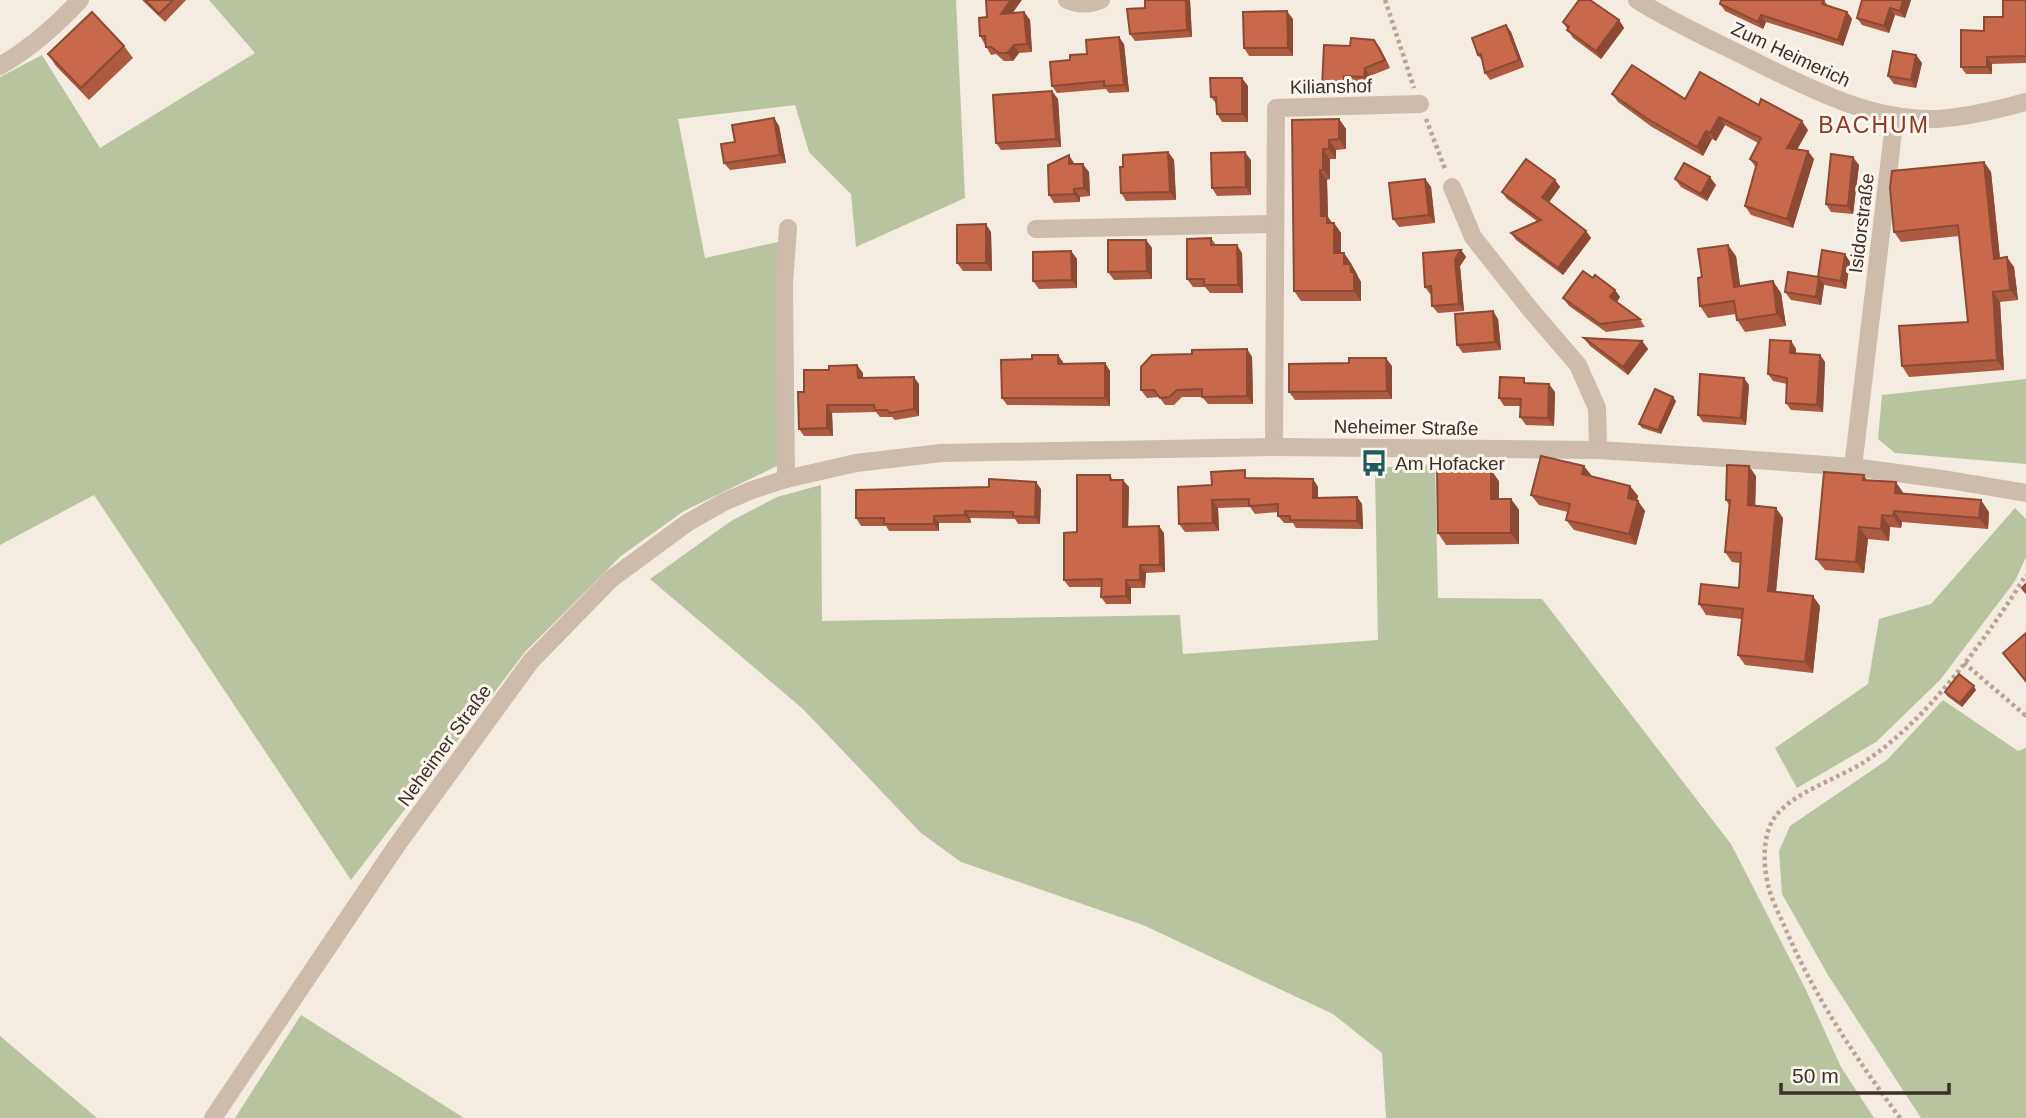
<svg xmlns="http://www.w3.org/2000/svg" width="2026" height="1118" viewBox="0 0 2026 1118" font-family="Arial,sans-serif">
<rect width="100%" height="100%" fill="#f4ebe1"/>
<g fill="#b8c4a0">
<path d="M209,0H956L965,198L856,247L851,194L809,152L795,105L678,119L705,258L778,242L777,466L684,511L621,556L525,652L351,880L94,495L0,545V77L42,55L100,148L255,53Z"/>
<path d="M2026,379V464L1895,453L1878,439L1882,395Z"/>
<path d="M1435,464L1438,598L1542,599L1731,844L1806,990L1841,1067L1874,1118H1386L1382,1053L1333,1014L1143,925L961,862L921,833L803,709L650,579L731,521L777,497L821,485L822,621L1180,615L1183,654L1378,640L1375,468Z"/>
<path d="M2015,508L2026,519V557L2015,581L1940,680L1876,742L1797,788L1775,748L1868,684L1879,619L1931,604Z"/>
<path d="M1943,700L2018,751L2026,748V1118H1921L1828,975L1782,894L1779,851L1790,826L1887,760Z"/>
<path d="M301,1015L464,1118H235Z"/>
<path d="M0,1036L97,1118H0Z"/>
</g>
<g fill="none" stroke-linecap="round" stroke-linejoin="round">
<g stroke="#b9a596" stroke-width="4.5" stroke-dasharray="3.5 3.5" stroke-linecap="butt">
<path d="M1385,0L1414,88"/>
<path d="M1426,119L1445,169"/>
<path d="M1964,663L2025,715L2026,714"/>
<path d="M1900,1118C1855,1057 1812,993 1783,923C1778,912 1772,900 1769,889C1764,870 1762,845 1770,826C1782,795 1837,780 1864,762C1926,722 1987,638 2026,575"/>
</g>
<g stroke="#cdbbac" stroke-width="18">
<path d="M1067,0C1079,5 1089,5 1101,0"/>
<path d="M1637,0C1669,20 1703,36 1736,52C1799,83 1865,121 1937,119C1967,117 1997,110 2026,102"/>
<path d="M0,66C31,48 56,26 80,0"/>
<path d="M1452,187L1473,237L1530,309L1578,365L1597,408L1598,450"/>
<path d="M1036,229L1275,224"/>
<path d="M1274,447L1276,108L1420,104"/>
<path d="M1853,467L1895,116"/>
<path d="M786,479L784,284L788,228"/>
<path d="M213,1118L397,845L531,661L611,579L687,523L724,502L752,490L786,479L856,463L941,453L1274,447L1598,450L1727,458L1853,467L1949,480L2026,493"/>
</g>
</g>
<g fill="#ac5a40">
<path d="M142,0H186L165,22Z"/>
<path d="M1190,0L1192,37L1135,41L1130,34L1145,8Z"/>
<path d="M1824,0L1828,6L1847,12L1852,19L1843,46L1766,22L1763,29L1725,11L1720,4Z"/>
<path d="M1911,0L1905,18L1895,15L1889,33L1862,25L1857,18Z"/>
<path d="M2026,0V63L1992,64V74H1966L1961,67L1984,31Z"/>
<path d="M1024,12L1030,20L1032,52L1019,53L1013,61H1004L996,54L991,55L980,36L987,17Z"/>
<path d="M1293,19V56H1249L1244,48Z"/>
<path d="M1619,20L1624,28L1601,59L1573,38L1563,22Z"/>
<path d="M1506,25L1511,32L1524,67L1490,80L1485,73L1482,61L1478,55Z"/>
<path d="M1374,40L1380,48L1390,68L1370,76V85L1349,84V95H1328L1322,87L1350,46Z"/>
<path d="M1124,44L1129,92L1109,93L1106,89L1057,93L1052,86L1070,60L1087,54Z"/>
<path d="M124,46L133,58L89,100L56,66L48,54Z"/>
<path d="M1916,55L1922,63L1916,88L1894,84L1888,76Z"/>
<path d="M1248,86V122H1222L1217,114V105L1211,97Z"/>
<path d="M1612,94L1759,105L1808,130L1797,149L1814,159L1793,228L1751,215L1745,206L1756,168L1750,159L1758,143L1725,125L1716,141L1712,139L1703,156L1652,127L1618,102Z"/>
<path d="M1058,99L1061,147L1001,150L996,143Z"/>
<path d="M774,118L779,126L786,163L730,170L724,163L735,142Z"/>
<path d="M1339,119L1346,129V149L1336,150V159H1330V179L1327,180L1328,217L1332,223H1334L1341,233V253H1344L1351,263L1361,282V301H1301L1294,291L1292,120Z"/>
<path d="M1168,152L1174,160L1176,200L1126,201L1121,193L1123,167Z"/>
<path d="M1251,160V195L1217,196L1212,188Z"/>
<path d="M1984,162L1991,172L2000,258L2014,267L2018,300L2000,302L2004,370L1909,377L1902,366L1968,322L1959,236L1901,242L1894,232Z"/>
<path d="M1074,163L1089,172L1090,196L1080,197V202L1054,203L1049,195Z"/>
<path d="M1859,165L1853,214L1831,212L1826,204Z"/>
<path d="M1425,179L1431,187L1435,223L1399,227L1393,219Z"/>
<path d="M1675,179L1716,185L1707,201L1681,187Z"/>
<path d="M1555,180L1560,187L1549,202L1586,231L1591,238L1563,275L1516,240L1511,233L1538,222L1507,199L1502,192Z"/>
<path d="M991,232L992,271H963L957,263Z"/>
<path d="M1211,238L1216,245L1242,253L1243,293H1210L1205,287H1193L1187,279Z"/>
<path d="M1146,240L1152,248V279L1114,280L1108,272Z"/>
<path d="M1461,250L1466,257L1460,266L1464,311L1438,313L1432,306V294H1430L1425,287Z"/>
<path d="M1071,251L1077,259V288L1039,289L1033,281Z"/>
<path d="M1845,254L1850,262L1846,289L1824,285L1821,305L1791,300L1785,292L1818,277Z"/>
<path d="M1736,256L1740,286L1781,293L1786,326L1745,332L1737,320L1736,314L1708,318L1700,306L1702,277Z"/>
<path d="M1593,278L1615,290L1620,297L1617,302L1640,319L1645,327L1606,332L1569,306L1563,298Z"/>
<path d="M1498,319L1501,350L1463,353L1457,345Z"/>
<path d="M1584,338L1642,341L1648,349L1628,375L1590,346Z"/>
<path d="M1791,341L1796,349V353L1820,355L1825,362L1823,412L1791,410L1786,403L1787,384L1773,381L1768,374Z"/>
<path d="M1247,349L1252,357L1253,404H1208L1202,397H1182L1174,405H1165L1159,397L1147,398L1141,390L1192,354Z"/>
<path d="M1063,362V364L1105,363L1110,371V406L1007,405L1002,398Z"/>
<path d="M1392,366V399L1295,400L1289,392Z"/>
<path d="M863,373V378L919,384V416L895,420L892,417H880L876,412L832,413L833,436H804L799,429L804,392Z"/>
<path d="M1528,383L1555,392L1554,426L1526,425L1520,417L1521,406H1504L1499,398Z"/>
<path d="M1749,385L1746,425L1703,422L1698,415Z"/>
<path d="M1676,401L1661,434L1642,428L1639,424Z"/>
<path d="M1110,475L1113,480L1129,487L1128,526L1164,533L1165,572L1146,573L1145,588H1131V604H1106L1101,597V587H1069L1064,580L1077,532Z"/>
<path d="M1864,475L1867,480L1904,494L1989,512L1988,529L1902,522L1901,528L1890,527L1889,541L1868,539L1864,573L1825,570L1816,559Z"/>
<path d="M1591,476L1630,486L1638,496L1637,500L1645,511L1636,545L1574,530L1566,520L1568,512L1539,505L1531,495Z"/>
<path d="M1756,476L1755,506L1783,518L1776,592L1820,606L1813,673L1745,665L1738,655L1742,619L1706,615L1699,604L1739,588L1740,563L1732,562L1725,552L1729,505L1726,500Z"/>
<path d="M1250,478L1313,479L1318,487V497H1357L1362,504L1363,529L1296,528L1293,523H1284L1278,516V512L1255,514L1250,507L1218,508L1219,531L1185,532L1179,524L1212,485Z"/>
<path d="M1499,481V499H1511L1519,510V544L1446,545L1438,533Z"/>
<path d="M1041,489L1040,524H1018L1015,519L970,518L971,523H939V531H889L886,526H861L856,518Z"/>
<path d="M2026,633V683L2003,653Z"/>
<path d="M1976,690L1962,707L1947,696L1945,692Z"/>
</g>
<g fill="#8c4a34">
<path d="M1011,0H1022L1006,22L1001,14Z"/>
<path d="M1186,0H1190L1192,37L1187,30Z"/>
<path d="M1903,0H1911L1905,18L1900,11Z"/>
<path d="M1890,8L1895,15L1889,33L1884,26Z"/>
<path d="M1287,11L1293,19V56L1288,48Z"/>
<path d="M1024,12L1030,20L1032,52L1027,44Z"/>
<path d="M1847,12L1852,19L1843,46L1838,40Z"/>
<path d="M1761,15L1766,22L1763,29L1758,22Z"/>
<path d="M1619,20L1624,28L1601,59L1596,51Z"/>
<path d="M1506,25L1511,32L1524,67L1519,60Z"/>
<path d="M1119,37L1124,44L1129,92L1124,85Z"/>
<path d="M1374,40L1380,48L1390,68L1385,60Z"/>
<path d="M1014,45L1019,53L1013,61L1007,53Z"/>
<path d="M1916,55L1922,63L1916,88L1911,80Z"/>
<path d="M1987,57L1992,64V74L1987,67Z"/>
<path d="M1365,68L1370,76V85L1364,77Z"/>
<path d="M1344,76L1349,84V95L1344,87Z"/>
<path d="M1242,78L1248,86V122L1242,114Z"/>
<path d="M1052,91L1058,99L1061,147L1056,139Z"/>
<path d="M1719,117L1725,125L1716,141L1710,133Z"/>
<path d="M774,118L779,126L786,163L780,155Z"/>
<path d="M1339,119L1346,129V149L1339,139Z"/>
<path d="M1802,121L1808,130L1793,157L1787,148Z"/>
<path d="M1706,131L1712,139L1703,156L1697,147Z"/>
<path d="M1329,140L1336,150V159L1329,149Z"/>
<path d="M1323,149L1330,159V179L1323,170Z"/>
<path d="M1808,151L1814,159L1793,228L1787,219Z"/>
<path d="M1168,152L1174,160L1176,200L1170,192Z"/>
<path d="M1245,152L1251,160V195L1246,187Z"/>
<path d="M1069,155L1074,163V172L1069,164Z"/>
<path d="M1853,157L1859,165L1853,214L1848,206Z"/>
<path d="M1984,162L1991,172L2001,269L1994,259Z"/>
<path d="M1083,164L1089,172L1090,196L1084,188Z"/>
<path d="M1320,170L1327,180L1328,217L1334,226V223L1341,233V263L1334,253L1321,216Z"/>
<path d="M1710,177L1716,185L1707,201L1701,194Z"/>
<path d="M1425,179L1431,187L1435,223L1429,215Z"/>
<path d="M1555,180L1560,187L1547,205L1542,197Z"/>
<path d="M1074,189L1080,197V202L1074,194Z"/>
<path d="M986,224L991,232L992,271L986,263Z"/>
<path d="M1586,231L1591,238L1563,275L1558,268Z"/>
<path d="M1146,240L1152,248V279L1147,271Z"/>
<path d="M1237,245L1242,253L1243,293L1238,285Z"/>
<path d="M1728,245L1736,256L1742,298L1734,287Z"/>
<path d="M1461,250L1466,257L1460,266L1464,311L1459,304L1455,259Z"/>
<path d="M1071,251L1077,259V288L1072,280Z"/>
<path d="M1344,253L1357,274L1358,277L1361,282V301L1354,291L1344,264Z"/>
<path d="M1845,254L1850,262L1846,289L1841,281Z"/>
<path d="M2007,257L2014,267L2018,300L2010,290Z"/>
<path d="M1819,277L1824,285L1821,305L1816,297Z"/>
<path d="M1773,281L1781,293L1786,326L1777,314Z"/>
<path d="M1615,290L1620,297L1615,305L1610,297Z"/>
<path d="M1993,292L2000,302L2004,370L1997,360Z"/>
<path d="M1493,311L1498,319L1501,350L1495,342Z"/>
<path d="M1642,341L1648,349L1628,375L1623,367Z"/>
<path d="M1791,341L1796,349L1795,360L1790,353Z"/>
<path d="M1247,349L1252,357L1253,404L1247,396Z"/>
<path d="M1058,355L1063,362V371L1058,364Z"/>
<path d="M1820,355L1825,362L1823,412L1817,405Z"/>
<path d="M1386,358L1392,366V399L1387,391Z"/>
<path d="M1105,363L1110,371V406L1105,398Z"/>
<path d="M857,365L863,373V385L858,378Z"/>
<path d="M914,377L919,384V416L914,409Z"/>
<path d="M1744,378L1749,385L1746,425L1741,418Z"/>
<path d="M1549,384L1555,392L1554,426L1548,418Z"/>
<path d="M1673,397L1676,401L1661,434L1658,430Z"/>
<path d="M827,405L832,413L833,436L827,428Z"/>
<path d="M1584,466L1592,476L1582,474Z"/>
<path d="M1749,466L1756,476L1755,515L1748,505Z"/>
<path d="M1491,470L1499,481V511L1491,499Z"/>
<path d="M1313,479L1318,487V505L1313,498Z"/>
<path d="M1123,480L1129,487L1128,534L1123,527Z"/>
<path d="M1036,482L1041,489L1040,524L1035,517Z"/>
<path d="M1896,482L1904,494L1895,493Z"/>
<path d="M1630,486L1638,496L1635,508L1628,498Z"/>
<path d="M1357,497L1362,504L1363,529L1357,521Z"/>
<path d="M1511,499L1519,510V544L1511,533Z"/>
<path d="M1212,500L1218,508L1219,531L1213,523Z"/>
<path d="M1981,500L1989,512L1988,529L1979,518Z"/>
<path d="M1638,501L1645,511L1636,545L1629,534Z"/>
<path d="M1776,508L1783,518L1775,602L1768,591Z"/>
<path d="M965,511L970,518L971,523L965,515Z"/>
<path d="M1894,511L1902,522L1901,528L1893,516Z"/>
<path d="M1882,515L1890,527L1889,541L1881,529Z"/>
<path d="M934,516L939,523V531L934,524Z"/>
<path d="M1159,526L1164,533L1165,572L1160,565Z"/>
<path d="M1859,527L1868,539L1864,573L1856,562Z"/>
<path d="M1140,565L1146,573L1145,588L1140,580Z"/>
<path d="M1126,580L1131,588V604L1126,596Z"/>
<path d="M1813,596L1820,606L1813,673L1805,662Z"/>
<path d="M1974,686L1976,690L1962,707L1960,703Z"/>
</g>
<g fill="#c8694b" stroke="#8c4a34" stroke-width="2">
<path d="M145,0H173L159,14Z"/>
<path d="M986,0H1011L1001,14L1024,12L1027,44L1014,45L1007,53H999L991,47H986L985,36H980L979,18L987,17Z"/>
<path d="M1145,0H1186L1187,30L1130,34L1127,9L1145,8Z"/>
<path d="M1579,0H1590L1619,20L1596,51L1567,30L1569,27L1563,22Z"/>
<path d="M1721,0H1824L1822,4L1847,12L1838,40L1761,15L1758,22L1720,4Z"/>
<path d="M1862,0H1903L1900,11L1890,8L1884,26L1857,18Z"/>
<path d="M2003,0H2026V56L1987,57V67H1961V30L1984,31V17H2003Z"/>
<path d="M1287,11L1288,48H1244L1243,12Z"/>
<path d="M92,12L124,46L81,88L48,54Z"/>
<path d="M1506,25L1519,60L1485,73L1481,54L1478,55L1472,38Z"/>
<path d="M1119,37L1124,85L1104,86V81L1052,86L1050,62L1070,60V55L1087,54L1086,40Z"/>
<path d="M1351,38L1374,40L1385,60L1365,68L1364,77L1344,76V87H1322L1324,45L1350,46Z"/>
<path d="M1893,51L1916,55L1911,80L1888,76Z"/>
<path d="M1632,65L1685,99L1700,72L1759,105L1761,99L1802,121L1787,148L1808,151L1787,219L1745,206L1757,163L1750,159L1761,138L1719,117L1710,133L1706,131L1697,147L1646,118L1612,94Z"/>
<path d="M1210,78H1242V114H1217L1216,97H1211Z"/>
<path d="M1052,91L1056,139L996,143L993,95Z"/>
<path d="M774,118L780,155L724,163L721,144L735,142L732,125Z"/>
<path d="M1339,119V139L1329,140V149H1323V170H1320L1321,216H1327V223H1334V253H1344V264H1350L1351,272H1354V291H1294L1292,120Z"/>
<path d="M1168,152L1170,192L1121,193L1120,167H1123V155Z"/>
<path d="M1245,152L1246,187L1212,188L1211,153Z"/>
<path d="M1831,154L1853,157L1848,206L1826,204Z"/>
<path d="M1069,155V164H1083L1084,188L1074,189V194L1049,195L1048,165Z"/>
<path d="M1526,159L1555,180L1542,197L1586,231L1558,268L1511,233L1541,220L1502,192Z"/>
<path d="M1984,162L1994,259L2007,257L2010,290L1993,292L1997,360L1902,366L1899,326L1968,322L1958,225L1894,232L1890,188L1892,171Z"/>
<path d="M1684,163L1710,177L1701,194L1675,179Z"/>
<path d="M1425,179L1429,215L1393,219L1389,183Z"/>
<path d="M986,224V263H957V225Z"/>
<path d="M1211,238V245H1237L1238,285H1204V279H1187V239Z"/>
<path d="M1108,240H1146L1147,271L1108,272Z"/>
<path d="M1728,245L1734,287L1773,281L1777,314L1737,320L1734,301L1700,306L1698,278L1702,277L1698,249Z"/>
<path d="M1461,250L1455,259L1459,304L1432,306L1431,286L1425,287L1423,253Z"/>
<path d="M1822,250L1845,254L1841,281L1818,277Z"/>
<path d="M1071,251L1072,280L1033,281V252Z"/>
<path d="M1583,271L1593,278L1595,275L1615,290L1610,297L1640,319L1600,324L1563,298Z"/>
<path d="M1788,272L1819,277L1816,297L1785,292Z"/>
<path d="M1493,311L1495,342L1457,345L1455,314Z"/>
<path d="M1584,338L1642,341L1623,367Z"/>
<path d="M1770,340L1791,341L1790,353L1820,355L1817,405L1786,403L1787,378L1768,374Z"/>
<path d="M1247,349V396L1202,397V389L1177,390L1169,397L1160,398L1154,390H1141V367L1152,355L1192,354V350Z"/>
<path d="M1032,355H1058V364L1105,363V398H1002L1001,360L1032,359Z"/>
<path d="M1349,358H1386L1387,391L1289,392V364L1349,363Z"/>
<path d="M857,365L858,378L914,377V409L890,413L887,410H875L874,405H827V428L799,429L798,392H804V370H829V366Z"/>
<path d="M1700,374L1744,378L1741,418L1698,415Z"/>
<path d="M1500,377L1524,378V383L1549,384L1548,418L1520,417L1521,399L1499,398Z"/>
<path d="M1655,389L1673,397L1658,430L1639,424Z"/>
<path d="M1541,456L1584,466L1582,474L1630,486L1628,498L1638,501L1629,534L1566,520L1570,504L1531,495Z"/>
<path d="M1727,465L1749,466L1748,505L1776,508L1768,591L1813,596L1805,662L1738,655L1743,609L1699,604L1701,584L1739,588L1741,553L1725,552L1730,500H1726Z"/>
<path d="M1245,470V478L1313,479V498L1357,497V521L1290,520V516H1278V504L1249,506V499L1212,500L1213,523L1179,524L1178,487L1212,485L1211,472Z"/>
<path d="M1437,470H1491V499H1511V533H1438Z"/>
<path d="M1824,472L1864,475L1863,480L1896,482L1895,493L1981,500L1979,518L1894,511L1893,516L1882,515L1881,529L1859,527L1856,562L1816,559Z"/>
<path d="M1077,475H1110V480H1123V527L1159,526L1160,565H1140V580H1126V596L1101,597L1102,579L1064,580V533L1077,532Z"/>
<path d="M989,479L1036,482L1035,517L1013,516V512L965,511V515L934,516V524H884V518H856V490L989,487Z"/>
<path d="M2026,584V593L2022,588Z"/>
<path d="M2026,633V681L2003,653Z"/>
<path d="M1959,674L1974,686L1960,703L1945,692Z"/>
</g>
<defs>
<symbol id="bus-bare" viewBox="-9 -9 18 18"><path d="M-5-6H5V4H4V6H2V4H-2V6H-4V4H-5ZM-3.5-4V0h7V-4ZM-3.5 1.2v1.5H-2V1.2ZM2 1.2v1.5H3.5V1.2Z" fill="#1f5a5e" stroke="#fbf5ee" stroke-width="2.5" paint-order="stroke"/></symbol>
</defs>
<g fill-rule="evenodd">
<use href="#bus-bare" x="1355" y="444" width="38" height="38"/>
</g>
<g text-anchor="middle" stroke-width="6" stroke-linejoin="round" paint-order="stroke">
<g font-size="19" fill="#3b302b" stroke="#fbf5ee">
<text transform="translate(1791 54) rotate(25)" y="7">Zum Heimerich</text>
<text transform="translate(1331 86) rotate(-1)" y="7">Kilianshof</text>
<text transform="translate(1861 223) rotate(-83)" y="7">Isidorstraße</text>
<text transform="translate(1406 427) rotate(1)" y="7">Neheimer Straße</text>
<text transform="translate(444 745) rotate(-54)" y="7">Neheimer Straße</text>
</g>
<g font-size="19" fill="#3b302b" stroke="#fbf5ee" text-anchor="start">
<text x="1395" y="470">Am Hofacker</text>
</g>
<g font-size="23" letter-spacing="2" fill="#8c3b22" stroke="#fbf5ee">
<text x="1874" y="133">BACHUM</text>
</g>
</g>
<path d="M1781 1083v10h168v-10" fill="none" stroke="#3b302b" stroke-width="3.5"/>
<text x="1792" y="1083" font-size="21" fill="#3b302b" stroke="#fbf5ee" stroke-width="5" paint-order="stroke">50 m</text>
</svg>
